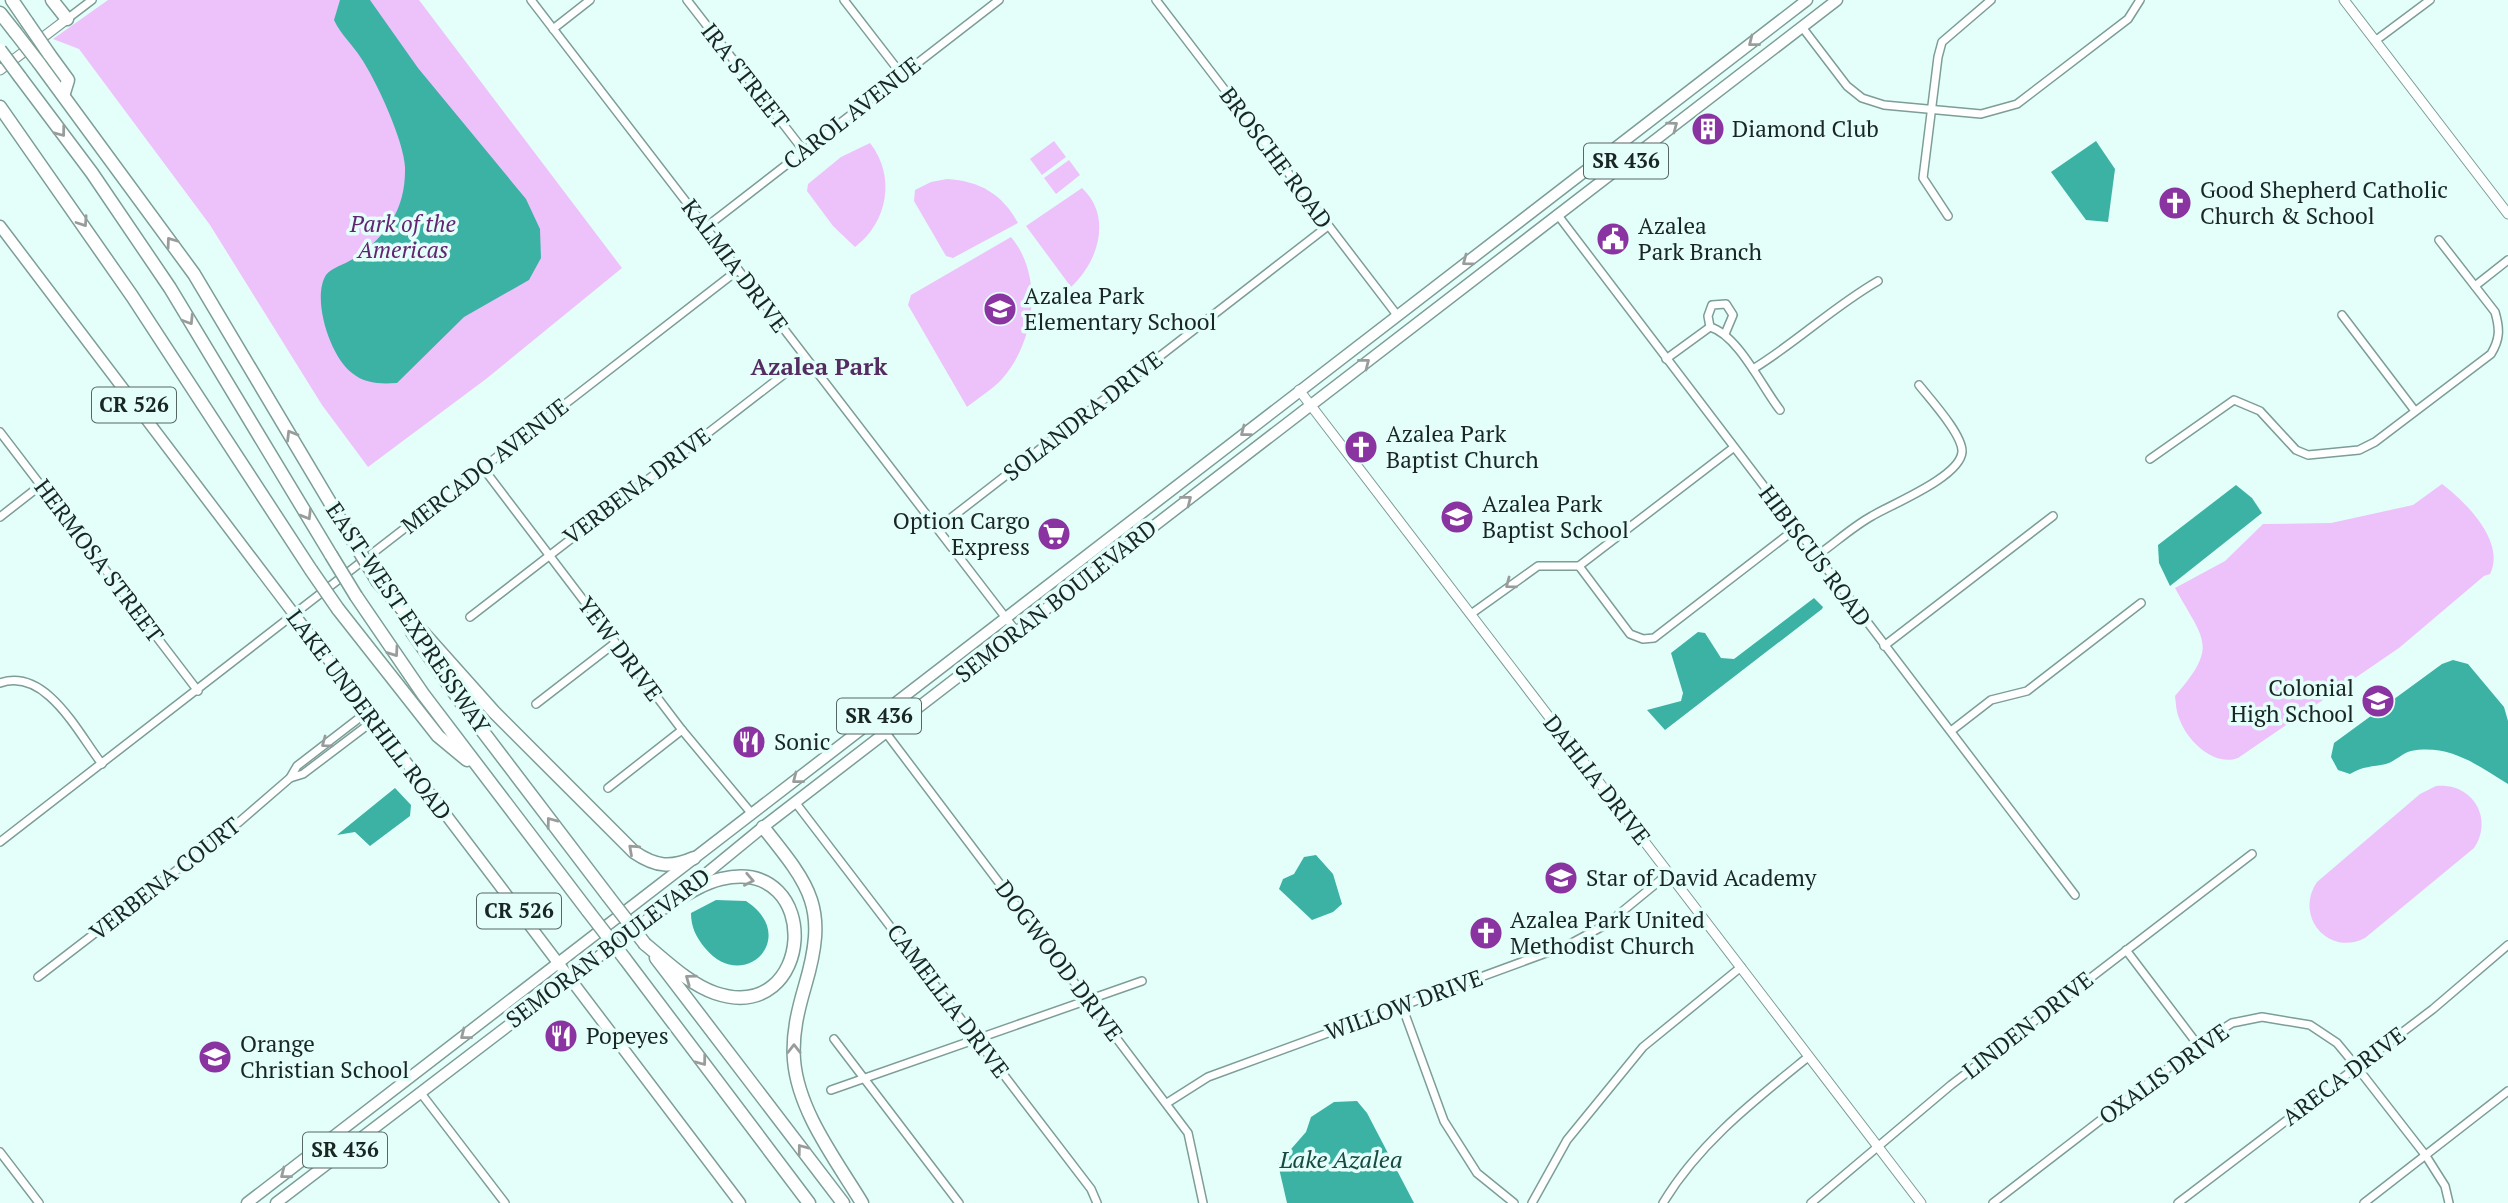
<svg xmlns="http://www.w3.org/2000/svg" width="2508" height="1203" viewBox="0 0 2508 1203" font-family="'PT Serif',serif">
<rect width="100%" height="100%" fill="#e4fffa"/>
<g fill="#edc2fa">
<path d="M108,0H419L622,268L486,379L368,467L322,405L210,225L79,49L53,39Z"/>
<path d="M1054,141L1066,157L1042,175L1030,159Z"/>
<path d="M870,143C896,176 888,222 855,247L833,226L807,191L808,184L841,157Z"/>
<path d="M1069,160L1080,175L1056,194L1044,178Z"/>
<path d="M947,179C980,181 1002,194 1018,223L953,258L946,256L914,201L915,190L931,182Z"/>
<path d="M1082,188C1113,217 1098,262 1071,287L1026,226Z"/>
<path d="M1011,237C1044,276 1035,342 1002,379C992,390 978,398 967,407L908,305L911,295Z"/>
<path d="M2442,484C2466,502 2506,542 2490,574L2484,576L2399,648L2238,758C2214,767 2187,741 2179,718C2176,711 2176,703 2175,696C2219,645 2204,641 2175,588L2225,561L2263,524L2331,523L2413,505Z"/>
<path d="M2436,786C2472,782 2494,818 2474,848L2365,938C2328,957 2294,916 2317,882L2420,794Z"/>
</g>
<g fill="#3cb2a4">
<path d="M340,0H370L418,68L526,199L540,229L541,258L529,280L464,317L397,383C381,384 365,384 352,373C331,358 311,299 326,275C331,268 345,264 353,259C387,236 406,209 405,167C404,141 376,80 361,58C353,45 341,35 334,20Z"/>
<path d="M2096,141L2115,169L2108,222L2086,220L2051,172Z"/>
<path d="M2236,485L2252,498L2262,513L2170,586L2159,563L2158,545Z"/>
<path d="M1814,598L1823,607L1822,609L1665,730L1647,710L1681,701L1683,693L1671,653L1698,632L1705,633L1721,658L1734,659Z"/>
<path d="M2453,660L2468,664L2504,707L2508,721V784C2477,765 2450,744 2411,751C2402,753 2396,761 2386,764C2372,767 2363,766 2350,774L2338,770L2331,757L2334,743L2442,664Z"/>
<path d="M395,788L411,805L410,816L370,846L355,832L337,835Z"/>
<path d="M1316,855L1333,874L1342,904L1333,912L1312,920L1279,889L1283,879L1294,874L1304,857Z"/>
<path d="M716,900L746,901C801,937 743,995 705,948C696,937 691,927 691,913Z"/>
<path d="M1357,1101L1367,1113L1414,1203H1287L1278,1164L1306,1132L1311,1117L1334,1102Z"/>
</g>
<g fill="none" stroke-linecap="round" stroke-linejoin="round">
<defs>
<g id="minor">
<path d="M531,0L1016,631"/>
<path d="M687,0L804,151"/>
<path d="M844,0L902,75"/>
<path d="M1156,0L1397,315"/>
<path d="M67,19L92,0"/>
<path d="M1802,27L1847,86L1862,98L1884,105L1981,114L2017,104L2128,19L2140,0"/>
<path d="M553,29L590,0"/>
<path d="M2375,41L2430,0"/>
<path d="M1557,214L2075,895"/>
<path d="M1948,216L1923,178L1938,57L1942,42L1991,0"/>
<path d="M706,227L999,0"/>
<path d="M2475,286L2508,260"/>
<path d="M2342,315L2415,411"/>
<path d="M1710,327L1708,316L1712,305L1726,304L1733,315L1725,334"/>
<path d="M1666,359L1710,327C1738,335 1762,387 1780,410"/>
<path d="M1753,369C1797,342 1833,307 1878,281"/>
<path d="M0,432L198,691"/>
<path d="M2150,459L2234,400L2260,411L2296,450L2308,455L2359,450L2375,442L2491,354C2500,339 2500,329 2495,312L2439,240"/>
<path d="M483,468L682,730L752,814"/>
<path d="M0,517L41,485"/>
<path d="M938,528L1328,226"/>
<path d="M1815,557C1834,544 1852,527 1872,516C1892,504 1960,477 1962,452C1963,435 1930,399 1919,385"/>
<path d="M1579,566L1630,634L1643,639L1654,638L1794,530"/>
<path d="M1471,614L1538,566H1579L1733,448"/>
<path d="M470,617L805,358"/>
<path d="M1884,646L2053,516"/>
<path d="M0,683C46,667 78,733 102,764"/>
<path d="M536,704L615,643"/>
<path d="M1951,731L1991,700L2027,691L2141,603"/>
<path d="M886,733L1188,1133L1203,1203"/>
<path d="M290,778L303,774L373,721"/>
<path d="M608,788L682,730"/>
<path d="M795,802L1091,1189L1097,1203"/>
<path d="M0,842L738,270"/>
<path d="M2126,950L2198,1045"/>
<path d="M38,977L238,823L290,778L297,766L367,712"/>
<path d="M1402,1006L1444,1121L1477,1173L1514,1203"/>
<path d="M834,1039L959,1203"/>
<path d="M831,1090L1142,981"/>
<path d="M420,1092L505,1203"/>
<path d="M1167,1103L1208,1077L1568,945L1607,924L1669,873"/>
<path d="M0,1152L39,1203"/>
<path d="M1532,1203L1567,1140L1643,1047L1741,967"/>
<path d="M1663,1203C1699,1143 1755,1100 1808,1057"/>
<path d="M1811,1203L1951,1085L2252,854"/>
<path d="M1993,1203L2198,1045L2232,1023L2262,1017L2310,1025L2337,1043L2356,1066L2426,1156L2445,1186L2449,1203"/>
<path d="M2178,1203L2433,1009L2508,945"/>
<path d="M2364,1203L2508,1091"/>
</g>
<g id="tertiary">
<path d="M2344,0L2508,214"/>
<path d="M0,70L67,19"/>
<path d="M1299,390L1921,1203"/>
</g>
<g id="primary">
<path d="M0,226L740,1203"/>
<path d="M685,891L763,827L1837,0"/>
<path d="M247,1203L1807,0"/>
<path d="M276,1203L669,903"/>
</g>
<g id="motorway">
<path d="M12,0L27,22"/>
<path d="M52,0L67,19"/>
<path d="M0,13L15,32"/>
<path d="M49,54L68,80L64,93"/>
<path d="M39,63L194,274L350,536"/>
<path d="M20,77L92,173L170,288L331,555"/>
<path d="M0,107L132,296L311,570"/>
<path d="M378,582L494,712L634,852C656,867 671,868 694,858"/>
<path d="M356,596L423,694L588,911"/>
<path d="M338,609L438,736L467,760"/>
<path d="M412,632L465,708L608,896"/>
<path d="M763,827C812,888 828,908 805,986C798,1010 792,1034 794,1060C798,1111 836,1160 862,1203"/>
<path d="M645,944C666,961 689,984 715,993C815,1027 825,855 721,879C700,884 681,898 663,908"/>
<path d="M656,958L843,1203"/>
<path d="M625,959L809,1203"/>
</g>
</defs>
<use href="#minor" stroke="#7d9d97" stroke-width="10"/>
<use href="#tertiary" stroke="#7d9d97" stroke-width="11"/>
<use href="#primary" stroke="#7d9d97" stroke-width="13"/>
<use href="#motorway" stroke="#7d9d97" stroke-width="15"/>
<use href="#minor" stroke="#fff" stroke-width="7"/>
<use href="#tertiary" stroke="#fff" stroke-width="9"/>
<use href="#primary" stroke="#fff" stroke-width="10"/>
<use href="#motorway" stroke="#fff" stroke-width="12"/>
<defs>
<g id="motorway-bridge">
<path d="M27,22L49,54"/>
<path d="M15,32L39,63"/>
<path d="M0,50L20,77"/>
<path d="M350,536L378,582"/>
<path d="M331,555L356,596"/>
<path d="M311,570L338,609"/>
<path d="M608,896L645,944"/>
<path d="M588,911L625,959"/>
</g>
</defs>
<use href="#motorway-bridge" stroke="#7d9d97" stroke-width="15" stroke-linecap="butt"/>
<use href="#motorway-bridge" stroke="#fff" stroke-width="12"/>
</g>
<defs><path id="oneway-chevron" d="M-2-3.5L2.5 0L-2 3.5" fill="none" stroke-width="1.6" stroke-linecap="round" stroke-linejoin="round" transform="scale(1.75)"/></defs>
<g stroke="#989d9c">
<use href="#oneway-chevron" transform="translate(1753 42) rotate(142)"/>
<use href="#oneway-chevron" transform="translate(1673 126) rotate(-37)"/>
<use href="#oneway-chevron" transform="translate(61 132) rotate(53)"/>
<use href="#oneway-chevron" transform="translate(83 222) rotate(56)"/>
<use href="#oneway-chevron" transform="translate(171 242) rotate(-126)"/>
<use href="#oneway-chevron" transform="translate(1467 261) rotate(143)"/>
<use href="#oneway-chevron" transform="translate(189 320) rotate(58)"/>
<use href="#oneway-chevron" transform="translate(1365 363) rotate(-38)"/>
<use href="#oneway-chevron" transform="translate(1245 432) rotate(142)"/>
<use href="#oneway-chevron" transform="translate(291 435) rotate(-121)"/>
<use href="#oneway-chevron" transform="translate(1187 500) rotate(-38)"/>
<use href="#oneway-chevron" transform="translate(307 515) rotate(59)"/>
<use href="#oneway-chevron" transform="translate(1510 584) rotate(143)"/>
<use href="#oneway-chevron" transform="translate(394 652) rotate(55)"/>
<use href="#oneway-chevron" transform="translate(326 743) rotate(143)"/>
<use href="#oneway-chevron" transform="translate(797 779) rotate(142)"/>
<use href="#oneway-chevron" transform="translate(551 822) rotate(-127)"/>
<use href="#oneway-chevron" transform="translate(633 849) rotate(-138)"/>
<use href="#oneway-chevron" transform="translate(749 880) rotate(11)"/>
<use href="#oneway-chevron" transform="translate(690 979) rotate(-144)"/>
<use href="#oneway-chevron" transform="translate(465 1035) rotate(142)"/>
<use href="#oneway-chevron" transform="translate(794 1049) rotate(-90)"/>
<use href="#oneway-chevron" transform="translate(702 1061) rotate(53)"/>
<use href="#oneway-chevron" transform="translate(802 1149) rotate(-127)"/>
<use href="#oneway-chevron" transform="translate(285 1174) rotate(142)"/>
</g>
<defs>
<symbol id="building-disc" viewBox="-11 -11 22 22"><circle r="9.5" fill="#8a34a1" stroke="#e4fffa"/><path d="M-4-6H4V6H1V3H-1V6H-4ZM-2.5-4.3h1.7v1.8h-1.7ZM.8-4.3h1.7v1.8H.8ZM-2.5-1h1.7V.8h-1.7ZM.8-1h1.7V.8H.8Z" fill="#fff"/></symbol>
<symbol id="church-disc" viewBox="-11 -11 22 22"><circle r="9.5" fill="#8a34a1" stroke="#e4fffa"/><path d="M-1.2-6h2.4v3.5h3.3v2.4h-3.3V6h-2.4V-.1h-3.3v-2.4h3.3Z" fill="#fff"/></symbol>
<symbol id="civic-disc" viewBox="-11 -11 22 22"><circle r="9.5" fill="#8a34a1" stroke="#e4fffa"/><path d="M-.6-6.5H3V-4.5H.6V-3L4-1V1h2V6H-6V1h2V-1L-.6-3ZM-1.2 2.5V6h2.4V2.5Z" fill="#fff"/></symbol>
<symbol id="school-disc" viewBox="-11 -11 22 22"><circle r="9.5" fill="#8a34a1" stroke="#e4fffa"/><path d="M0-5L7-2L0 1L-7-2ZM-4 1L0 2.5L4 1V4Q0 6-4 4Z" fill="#fff"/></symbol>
<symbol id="supermarket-disc" viewBox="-11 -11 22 22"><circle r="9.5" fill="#8a34a1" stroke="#e4fffa"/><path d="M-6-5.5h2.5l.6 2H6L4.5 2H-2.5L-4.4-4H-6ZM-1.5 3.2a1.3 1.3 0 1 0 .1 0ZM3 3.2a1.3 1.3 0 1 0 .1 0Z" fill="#fff"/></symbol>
<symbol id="restaurant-disc" viewBox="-11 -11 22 22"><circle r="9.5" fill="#8a34a1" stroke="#e4fffa"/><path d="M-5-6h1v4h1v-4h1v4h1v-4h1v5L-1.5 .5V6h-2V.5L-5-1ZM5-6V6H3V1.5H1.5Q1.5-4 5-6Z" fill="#fff"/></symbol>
</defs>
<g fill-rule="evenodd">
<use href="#building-disc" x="1689" y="110" width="38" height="38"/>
<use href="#church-disc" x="2156" y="184" width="38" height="38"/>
<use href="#civic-disc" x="1594" y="220" width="38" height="38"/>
<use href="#school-disc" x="981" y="290" width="38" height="38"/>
<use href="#church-disc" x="1342" y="428" width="38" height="38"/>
<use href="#school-disc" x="1438" y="498" width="38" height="38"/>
<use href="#supermarket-disc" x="1035" y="515" width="38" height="38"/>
<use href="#school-disc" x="2359" y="682" width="38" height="38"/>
<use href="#restaurant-disc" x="730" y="723" width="38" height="38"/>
<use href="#school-disc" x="1542" y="859" width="38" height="38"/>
<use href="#church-disc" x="1467" y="914" width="38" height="38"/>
<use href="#restaurant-disc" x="542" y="1017" width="38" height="38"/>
<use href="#school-disc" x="196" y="1038" width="38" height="38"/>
</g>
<g text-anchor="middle" stroke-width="7" stroke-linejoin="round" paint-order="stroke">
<g fill="#e4fffa" stroke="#566764" stroke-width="2">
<rect x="1584" y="143.5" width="84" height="35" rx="5"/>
<rect x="92" y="387.5" width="84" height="35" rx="5"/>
<rect x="837" y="698.5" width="84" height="35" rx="5"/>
<rect x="477" y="893.5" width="84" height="35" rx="5"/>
<rect x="303" y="1132.5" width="84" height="35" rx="5"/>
</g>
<g font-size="21" font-weight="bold" fill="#192624">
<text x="1626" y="168">SR 436</text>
<text x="134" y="412">CR 526</text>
<text x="879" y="723">SR 436</text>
<text x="519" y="918">CR 526</text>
<text x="345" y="1157">SR 436</text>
</g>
<g font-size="23" fill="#192624" stroke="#e4fffa">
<text transform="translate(745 76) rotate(52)" y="8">IRA STREET</text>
<text transform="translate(852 113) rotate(-38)" y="8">CAROL AVENUE</text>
<text transform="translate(1276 158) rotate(53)" y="8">BROSCHE ROAD</text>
<text transform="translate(735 266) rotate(53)" y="8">KALMIA DRIVE</text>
<text transform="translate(1083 416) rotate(-38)" y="8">SOLANDRA DRIVE</text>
<text transform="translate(485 466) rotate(-38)" y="8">MERCADO AVENUE</text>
<text transform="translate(637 486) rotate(-37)" y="8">VERBENA DRIVE</text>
<text transform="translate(1815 556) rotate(53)" y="8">HIBISCUS ROAD</text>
<text transform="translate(99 561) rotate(53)" y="8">HERMOSA STREET</text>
<text transform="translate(1056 601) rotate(-38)" y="8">SEMORAN BOULEVARD</text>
<text transform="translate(408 618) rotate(56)" y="8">EAST-WEST EXPRESSWAY</text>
<text transform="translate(620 649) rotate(53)" y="8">YEW DRIVE</text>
<text transform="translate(369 715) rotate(53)" y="8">LAKE UNDERHILL ROAD</text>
<text transform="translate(1597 780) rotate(52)" y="8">DAHLIA DRIVE</text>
<text transform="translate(165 879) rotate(-38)" y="8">VERBENA COURT</text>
<text transform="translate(608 948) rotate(-37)" y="8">SEMORAN BOULEVARD</text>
<text transform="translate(1059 961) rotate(53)" y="8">DOGWOOD DRIVE</text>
<text transform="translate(948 1001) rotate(53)" y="8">CAMELLIA DRIVE</text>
<text transform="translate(1404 1005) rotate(-20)" y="8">WILLOW DRIVE</text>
<text transform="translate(2028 1025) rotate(-38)" y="8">LINDEN DRIVE</text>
<text transform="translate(2164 1074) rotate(-36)" y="8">OXALIS DRIVE</text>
<text transform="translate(2344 1076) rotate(-37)" y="8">ARECA DRIVE</text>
</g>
<g font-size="23" fill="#192624" stroke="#e4fffa" text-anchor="start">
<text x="1732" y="137">Diamond Club</text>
<text x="2200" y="198">Good Shepherd Catholic<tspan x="2200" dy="26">Church &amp; School</tspan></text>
<text x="1638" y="234">Azalea<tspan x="1638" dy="26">Park Branch</tspan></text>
<text x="1024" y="304">Azalea Park<tspan x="1024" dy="26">Elementary School</tspan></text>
<text x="1386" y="442">Azalea Park<tspan x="1386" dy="26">Baptist Church</tspan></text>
<text x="1482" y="512">Azalea Park<tspan x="1482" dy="26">Baptist School</tspan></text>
<text x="1030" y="529" text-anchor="end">Option Cargo<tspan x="1030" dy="26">Express</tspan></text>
<text x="2354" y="696" text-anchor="end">Colonial<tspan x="2354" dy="26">High School</tspan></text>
<text x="774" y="750">Sonic</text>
<text x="1586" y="886">Star of David Academy</text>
<text x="1510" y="928">Azalea Park United<tspan x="1510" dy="26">Methodist Church</tspan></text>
<text x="586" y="1044">Popeyes</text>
<text x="240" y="1052">Orange<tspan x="240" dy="26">Christian School</tspan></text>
</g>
<g font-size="23" font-style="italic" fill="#622572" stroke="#e4fffa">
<text x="403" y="232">Park of the<tspan x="403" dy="26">Americas</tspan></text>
</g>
<g font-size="24" font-weight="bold" fill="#552c61" stroke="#e4fffa">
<text x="819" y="375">Azalea Park</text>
</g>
<g font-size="24" font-style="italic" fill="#174943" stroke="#e4fffa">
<text x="1341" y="1168">Lake Azalea</text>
</g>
</g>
</svg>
